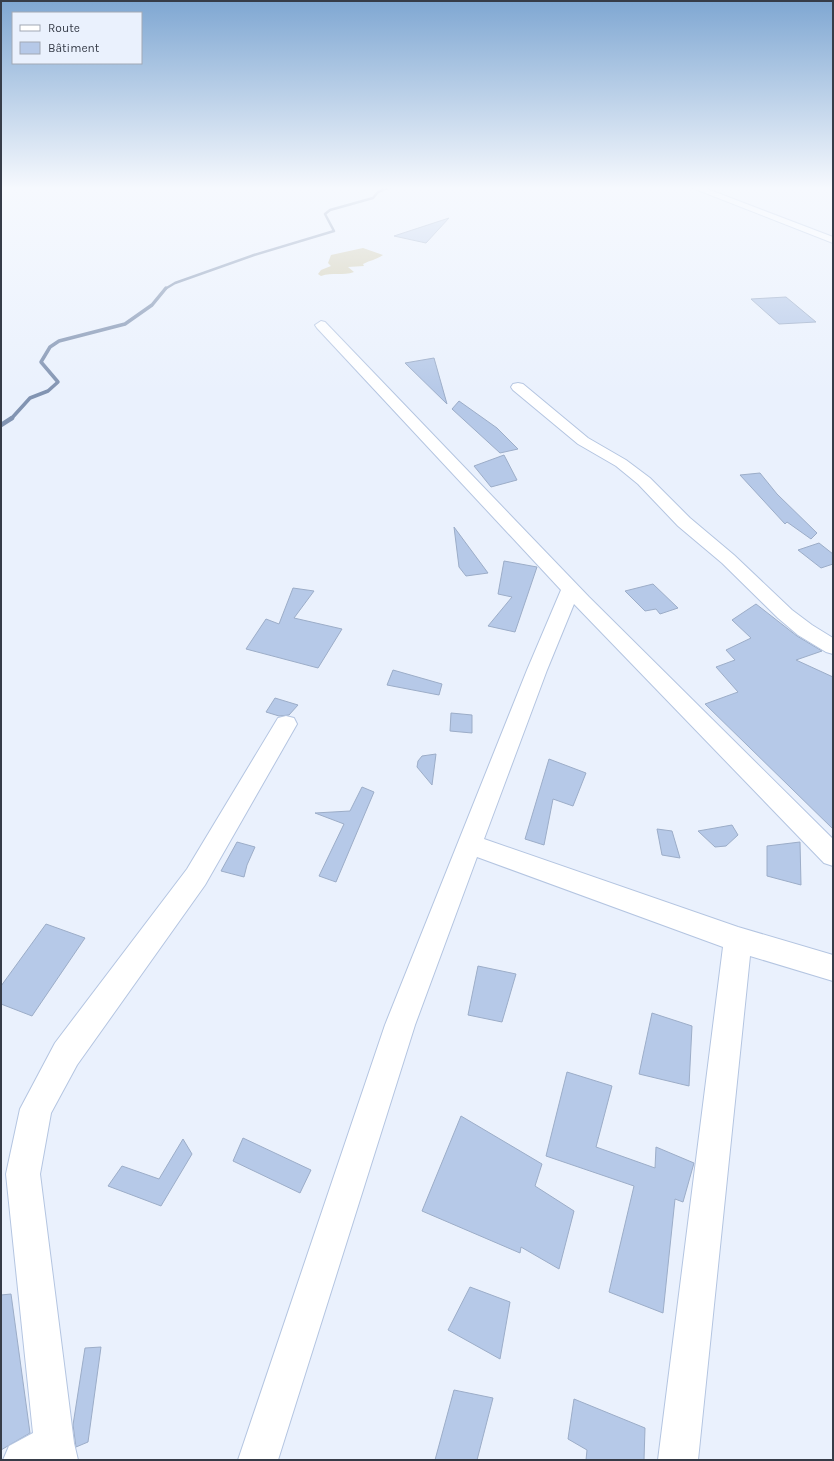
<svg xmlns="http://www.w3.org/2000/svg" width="834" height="1461" viewBox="0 0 834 1461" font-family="Karla,sans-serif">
<rect width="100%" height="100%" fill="#eaf1fd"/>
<path fill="#cfc9aa" d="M363,248L383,255C375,260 371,260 363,264L364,266L348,267L354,272C343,276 332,272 321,276L318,274L321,270L331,266L328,263L331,255Z"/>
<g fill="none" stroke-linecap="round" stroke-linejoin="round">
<path stroke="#8294b2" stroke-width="2.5" d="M165,289L175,283L254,255L334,231L325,214L330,210L373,198L378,192L390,187"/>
<path stroke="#8294b2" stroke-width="3.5" d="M11,419L30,398L48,391L58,382L41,362L50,347L59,341L125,324L152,305L166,288"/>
<path stroke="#8294b2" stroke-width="4.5" d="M1,425L12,418"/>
</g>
<g fill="#b6c9e8" stroke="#9cadc8">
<path d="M449,218L426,243L394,236Z"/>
<path d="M786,297L816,322L779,324L751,299Z"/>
<path d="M434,358L447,404L405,363Z"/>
<path d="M459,401L497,428L518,449L500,453L452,409Z"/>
<path d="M504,455L517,480L491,487L474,466Z"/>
<path d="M760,473L777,494L817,533L811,539L787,522L785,524L740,475Z"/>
<path d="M454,527L488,573L466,576L459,567Z"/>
<path d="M819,543L833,554V564L821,568L798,550Z"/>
<path d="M504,561L537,567L515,632L488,626L512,597L498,594Z"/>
<path d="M653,584L678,608L660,614L656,609L645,611L625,591Z"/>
<path d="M293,588L314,591L294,618L342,629L318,668L246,649L266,619L279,624Z"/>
<path d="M756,604L797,636L822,651L796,660L833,677V829L705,704L738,692L716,667L735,660L726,650L751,638L732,620Z"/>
<path d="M393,670L442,684L439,695L387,685Z"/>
<path d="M275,698L298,705L289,715L279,716L266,712Z"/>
<path d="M451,713L472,715V733L450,731Z"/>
<path d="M436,754L432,785L417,767L418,761L422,756Z"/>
<path d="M549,759L586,773L573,806L553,799L544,845L525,839Z"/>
<path d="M362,787L374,792L336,882L319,876L344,824L315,813L350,811Z"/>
<path d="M732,825L738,835L726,846L715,847L698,831Z"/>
<path d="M657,829L672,831L680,858L662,855Z"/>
<path d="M237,842L255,847L247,865L244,877L221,871Z"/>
<path d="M800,842L801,885L767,876V846Z"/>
<path d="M46,924L85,938L32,1016L1,1004V986Z"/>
<path d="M478,966L516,974L502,1022L468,1015Z"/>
<path d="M652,1013L692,1026L689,1086L639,1074Z"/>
<path d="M567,1072L612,1086L596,1147L655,1168L656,1147L694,1163L683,1202L675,1199L663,1313L609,1292L634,1186L546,1156Z"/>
<path d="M461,1116L542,1164L535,1186L574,1211L559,1269L521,1247L520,1253L422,1211Z"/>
<path d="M243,1138L311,1170L300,1193L233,1161Z"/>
<path d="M183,1139L192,1154L161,1206L108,1186L122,1166L159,1179Z"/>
<path d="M470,1287L510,1302L500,1359L448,1330Z"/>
<path d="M11,1294L30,1433L1,1450V1295Z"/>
<path d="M101,1347L88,1442L76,1447L73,1425L85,1348Z"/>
<path d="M454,1390L493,1398L477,1460H435Z"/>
<path d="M574,1399L645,1428L644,1460H586L587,1450L568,1439Z"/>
</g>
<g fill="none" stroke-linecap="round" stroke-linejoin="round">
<defs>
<g id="minor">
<path d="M690,187H702L833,237V243Z"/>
<path d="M321,321L325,322L589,597L833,839V866L824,863L574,604L547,670L484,839L738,927L833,955V981L750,956L698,1460H658L723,947L477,857L415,1025L278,1460H238L385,1025L527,670L561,590L317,328L315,325Z"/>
<path d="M518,383L523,384L588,438L626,460L650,478L690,518L734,555L792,610L812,625L833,638V654L826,652L798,635L778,618L722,563L678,526L638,484L616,466L578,444L513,390L511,387L513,384Z"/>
<path d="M286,716L294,718L297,724L205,885L77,1065L51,1113L40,1174L74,1443L78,1460H3L9,1446L33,1433L6,1174L20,1109L55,1043L187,869L278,718Z"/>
</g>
</defs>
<use href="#minor" stroke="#b4c5e1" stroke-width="2"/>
<use href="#minor" fill="#fff" fill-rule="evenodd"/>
</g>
<linearGradient id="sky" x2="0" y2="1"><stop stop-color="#7fa7d2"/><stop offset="0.48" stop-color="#f6f9fe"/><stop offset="1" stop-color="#f6f9fe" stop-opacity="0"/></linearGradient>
<rect width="834" height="392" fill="url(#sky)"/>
<rect width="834" height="1461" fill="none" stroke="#363c48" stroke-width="4"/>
<rect x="12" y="12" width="130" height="52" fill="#eaf1fd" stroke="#a2a9b5"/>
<rect x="20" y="25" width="20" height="6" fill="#ffffff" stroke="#a2a9b5"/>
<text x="48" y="32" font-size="12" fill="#363c48">Route</text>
<rect x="20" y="42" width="20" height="12" fill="#b6c9e8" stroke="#a2a9b5"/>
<text x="48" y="52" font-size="12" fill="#363c48">Bâtiment</text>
</svg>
